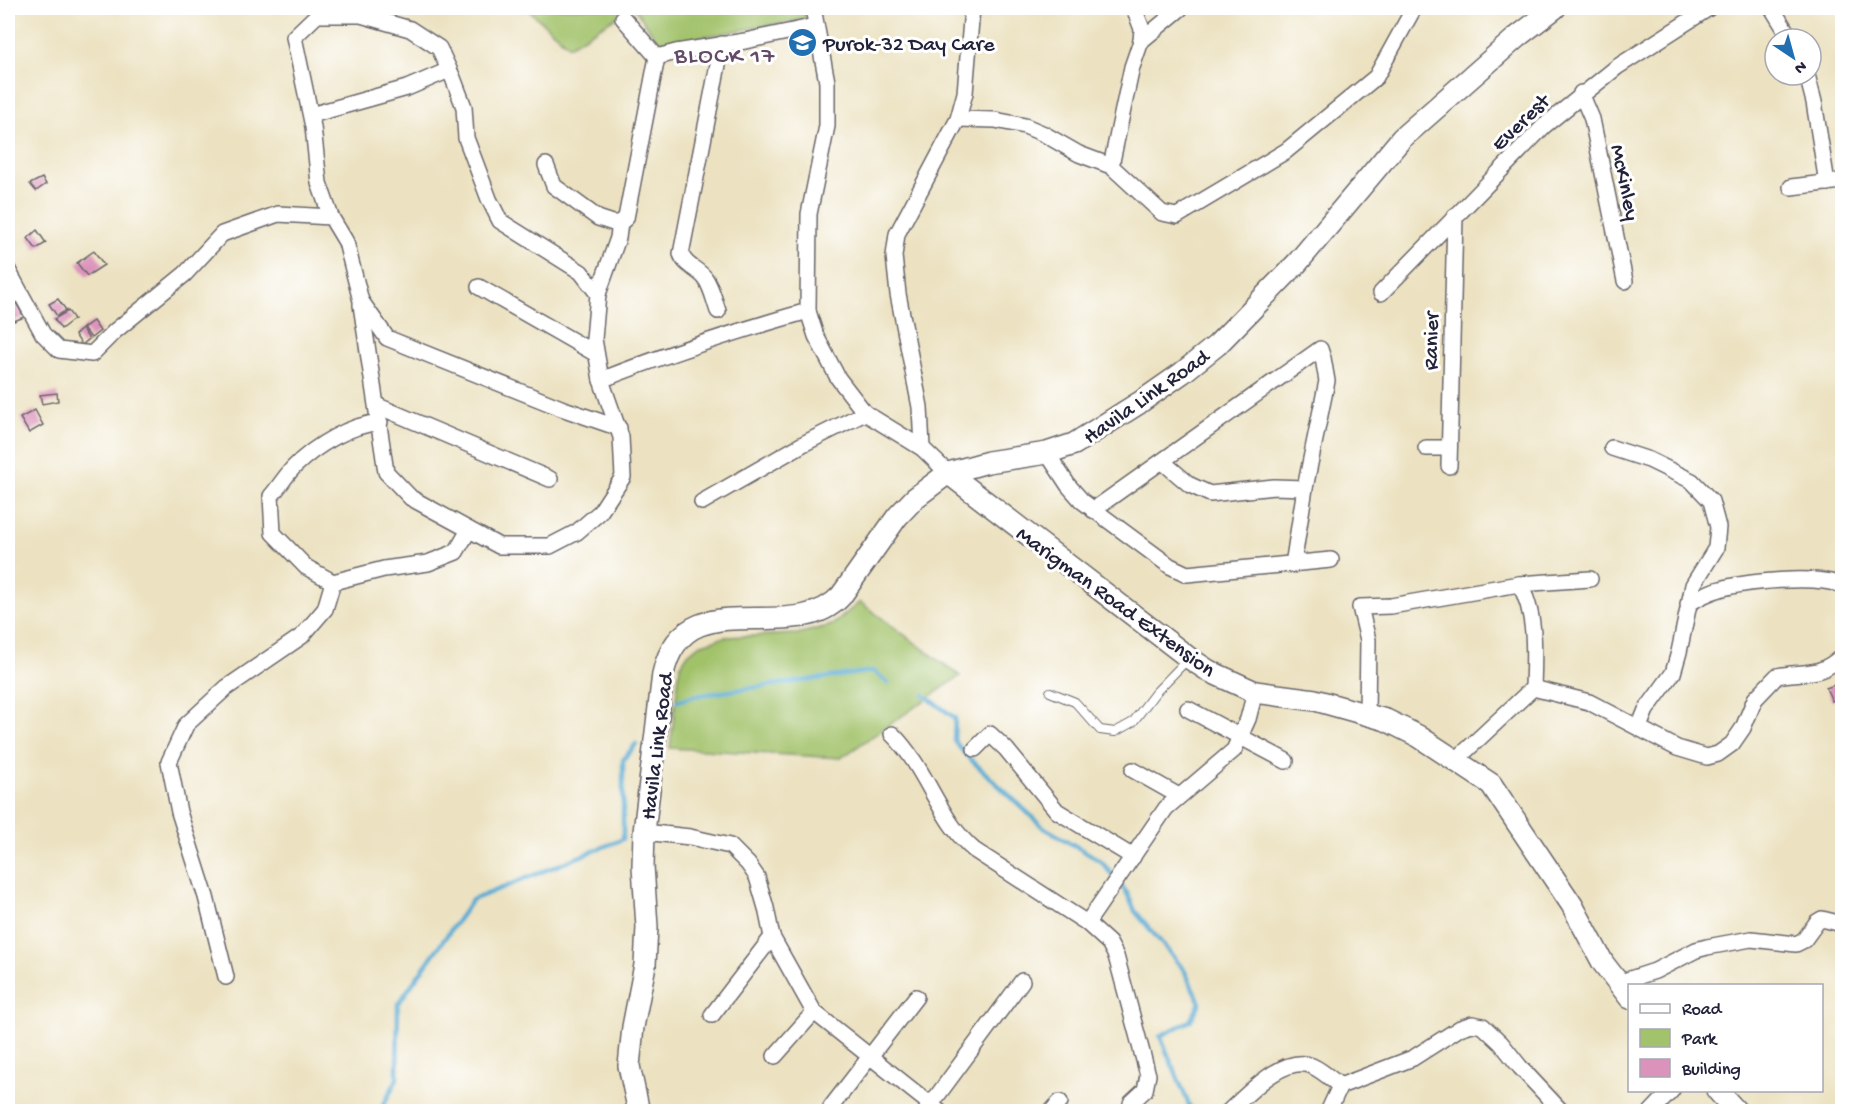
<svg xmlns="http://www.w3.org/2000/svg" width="1850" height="1119" viewBox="0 0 1850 1119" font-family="'Gochi Hand',sans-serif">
<rect width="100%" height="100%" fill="#fff"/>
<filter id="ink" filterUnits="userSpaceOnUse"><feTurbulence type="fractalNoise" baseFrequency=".0167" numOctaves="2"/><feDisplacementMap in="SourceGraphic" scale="12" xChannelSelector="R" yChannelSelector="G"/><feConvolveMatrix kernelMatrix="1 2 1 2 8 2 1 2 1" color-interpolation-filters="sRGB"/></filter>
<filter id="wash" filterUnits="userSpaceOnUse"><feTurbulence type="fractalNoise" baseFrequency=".008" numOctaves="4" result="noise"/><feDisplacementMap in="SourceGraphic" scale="24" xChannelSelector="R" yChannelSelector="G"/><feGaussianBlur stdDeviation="1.35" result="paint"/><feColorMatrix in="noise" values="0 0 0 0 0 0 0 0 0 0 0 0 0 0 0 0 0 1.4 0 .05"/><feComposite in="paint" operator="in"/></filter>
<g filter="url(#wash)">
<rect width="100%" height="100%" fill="#ece2c1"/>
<g fill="#a2c26b" stroke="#627253" stroke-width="1.5">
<path d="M526,8H631L569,46Z"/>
<path d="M634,8H804L806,19L660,44Z"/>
<path d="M860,602L960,676L841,758L670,748L680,666L688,654L699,645L724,637L797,634L832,625Z"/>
</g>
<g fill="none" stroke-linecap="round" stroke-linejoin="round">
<g stroke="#56aad2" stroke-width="4.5">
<path d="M924,695L955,718L954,741L966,755L1043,827L1101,861L1127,893L1135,911L1184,970L1200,1003L1190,1021L1160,1036L1192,1112"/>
<path d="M677,701L694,696L873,671L888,683"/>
<path d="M380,1112L397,1079L398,1004L472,900L623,839V760L636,744"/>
</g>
</g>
<g id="blocks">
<g fill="#dc93bb">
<path d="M42,178L46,184L36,191L30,184Z"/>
<path d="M37,230L46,243L36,249L28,238Z"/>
<path d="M94,251L104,265L87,276L77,263Z"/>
<path d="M58,299L66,310L57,316L49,304Z"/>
<path d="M15,301L24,317L14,321L8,306Z"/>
<path d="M68,311L74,319L61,329L54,319Z"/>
<path d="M93,321L100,331L91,338L83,328Z"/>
<path d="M82,329L89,339L82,345L75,335Z"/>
<path d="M57,393L58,401L42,404L40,395Z"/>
<path d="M35,410L43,425L29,433L20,418Z"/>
<path d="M1840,683L1842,697L1832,701L1826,688Z"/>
</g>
</g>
</g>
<g filter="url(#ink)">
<use href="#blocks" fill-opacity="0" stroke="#69656a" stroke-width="1.5"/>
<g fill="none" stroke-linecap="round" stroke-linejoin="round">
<defs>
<path id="lane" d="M1050,692L1075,702L1100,730L1115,732L1133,722L1155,693L1188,659"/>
<g id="street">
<path d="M813,8L827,82V126L809,214L808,311L816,336L838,378L865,413L922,448L948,473"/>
<path d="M1134,8L1142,29L1141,41"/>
<path d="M1772,8L1791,39"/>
<path d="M623,18L657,57L676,52L745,41L816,26"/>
<path d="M1807,75L1814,102L1827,183"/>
<path d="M1581,93L1592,119L1625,281"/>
<path d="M311,115L407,88L449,70"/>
<path d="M958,119L995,120L1025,126L1044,134L1079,154L1111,166L1162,213L1177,216L1286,151L1376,77L1414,8"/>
<path d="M546,165L554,186L598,218L613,223H620L626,218L657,57"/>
<path d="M1111,166L1132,67L1141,41L1181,8"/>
<path d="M1791,187L1842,181"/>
<path d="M331,217L319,183L313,127L294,37L317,15H361L410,29L439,48L453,78L464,107L466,138L489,199L500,221L581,272L598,294L594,339L601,380"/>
<path d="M8,270L43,334L59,350L92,354L115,331L185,274L222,234L278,214L331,217L346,242L361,301L387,338L561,408L619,428"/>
<path d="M479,287L596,354"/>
<path d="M1381,293L1544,126L1617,67L1709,8"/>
<path d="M598,294L618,238L620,223"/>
<path d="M361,305L386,472L411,498L499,546H550L577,532L600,512L623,477L621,437L601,380C669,353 737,331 808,311"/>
<path d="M718,311C714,300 712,288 705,278C697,268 685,266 681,254L722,44"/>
<path d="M378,406L550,479"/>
<path d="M922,448L920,407L898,294L894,256L897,234L958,119L965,93L972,8"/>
<path d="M1426,448H1449"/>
<path d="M1612,448L1649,460L1692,481L1711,501L1718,527L1716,548L1693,585L1679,652L1673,673L1646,710L1639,727"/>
<path d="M1047,453L1068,485L1082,501L1170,566L1187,574L1331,560"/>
<path d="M1163,462L1190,485L1210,494L1274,487L1305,488"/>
<path d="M1449,466L1455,216"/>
<path d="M702,502L803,444L865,413"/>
<path d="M1093,510L1320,349L1323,358L1327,381L1305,488L1293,565"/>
<path d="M333,582L384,569L428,563L456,552L469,530"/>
<path d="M1688,604C1698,598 1706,593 1717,590C1745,581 1815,575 1842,585"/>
<path d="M1533,688L1589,702L1677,748L1707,757L1718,754L1732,744L1743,728L1755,699L1777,676C1805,671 1820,677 1842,656"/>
<path d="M1188,709L1286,761"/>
<path d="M1367,715L1368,640L1360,607L1391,606L1519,584L1590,579"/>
<path d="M892,734C927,768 939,821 974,850L1087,923L1109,943L1116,956L1148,1075L1145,1090L1131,1103"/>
<path d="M975,749L990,734L1006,749L1057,811L1133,857"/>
<path d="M1456,760L1533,688C1534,656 1537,612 1519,584"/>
<path d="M1133,770L1179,796"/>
<path d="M644,832L690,837L730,846L748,864L757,877L766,908L772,937L814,1012L940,1112"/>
<path d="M1087,923L1166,808L1234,750L1248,719L1255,692"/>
<path d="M226,977L206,897L179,812L169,762L186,725L226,688L302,636L325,609L333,582L306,567L273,533L271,496C279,487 286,475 294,467C316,445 350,425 380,422"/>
<path d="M1618,983L1655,971L1696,950L1707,947L1751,939L1796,944L1804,940L1817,922L1822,919L1842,924"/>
<path d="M712,1015L772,937"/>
<path d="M775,1056L814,1012"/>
<path d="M831,1107L916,997"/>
<path d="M926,1111L1022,981"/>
<path d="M1051,1112L1060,1102"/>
<path d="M1228,1112C1248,1094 1284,1054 1312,1066C1323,1071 1331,1079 1340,1086"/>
<path d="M1328,1112L1340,1086L1413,1058L1460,1028L1472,1024L1483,1026L1501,1043L1520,1067L1562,1112"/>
<path d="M1651,1112L1672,1090"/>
</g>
<g id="secondary">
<path d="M948,473L1189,658L1209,671L1255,692L1315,700L1386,720L1418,736L1491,784L1572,905L1603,963L1630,998"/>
<path d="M1717,1090L1737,1112"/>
<path d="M639,1112L629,1066L633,1027L645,965L647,927L643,866L644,832L663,674C684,577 792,649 841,596L897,517L915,498L948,473L988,462L1047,453L1074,444L1139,403L1182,373L1217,345L1298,262L1402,138L1517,37L1555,8"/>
</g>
</defs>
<use href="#lane" stroke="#69656a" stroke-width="10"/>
<use href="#street" stroke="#69656a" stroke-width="18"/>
<use href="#secondary" stroke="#69656a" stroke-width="24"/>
<use href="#lane" stroke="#fff" stroke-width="8"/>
<use href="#street" stroke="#fff" stroke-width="15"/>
<use href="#secondary" stroke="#fff" stroke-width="21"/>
</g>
</g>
<defs>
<symbol id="school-disc" viewBox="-11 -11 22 22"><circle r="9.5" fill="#1f6fb2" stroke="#fff"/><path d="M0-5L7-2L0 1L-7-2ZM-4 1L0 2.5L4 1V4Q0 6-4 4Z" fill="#fff"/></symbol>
</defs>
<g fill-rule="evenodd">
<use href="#school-disc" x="786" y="26" width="33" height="33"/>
</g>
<g text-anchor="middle" stroke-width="6" stroke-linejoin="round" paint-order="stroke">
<g font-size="22" fill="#22223b" stroke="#fff" text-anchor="start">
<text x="823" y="50">Purok-32 Day Care</text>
</g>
<g font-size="22" fill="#22223b" stroke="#fff">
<text transform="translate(1519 121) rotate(-44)" y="8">Everest</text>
<text transform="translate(1627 182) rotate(78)" y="8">McKinley</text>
<text transform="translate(1429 341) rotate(-89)" y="8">Ranier</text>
<text transform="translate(1145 395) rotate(-35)" y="8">Havila Link Road</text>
<text transform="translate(1117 600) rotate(36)" y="8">Marigman Road Extension</text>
<text transform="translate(655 746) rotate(-83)" y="8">Havila Link Road</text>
</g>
<g font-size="24" letter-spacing="1.5" fill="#634a68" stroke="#fff">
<text x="725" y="62">BLOCK 17</text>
</g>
</g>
<rect width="1850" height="1119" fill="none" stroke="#fff" stroke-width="30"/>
<rect x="1628" y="984" width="195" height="108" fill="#ffffff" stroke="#a7a7b1" stroke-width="1.5"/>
<rect x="1640" y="1004" width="30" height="9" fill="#ffffff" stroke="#a7a7b1" stroke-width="1.5"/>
<text x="1682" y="1014" font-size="18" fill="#22223b">Road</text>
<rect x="1640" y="1029" width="30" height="18" fill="#a2c26b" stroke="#a7a7b1" stroke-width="1.5"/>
<text x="1682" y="1044" font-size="18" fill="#22223b">Park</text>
<rect x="1640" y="1059" width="30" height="18" fill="#dc93bb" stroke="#a7a7b1" stroke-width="1.5"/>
<text x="1682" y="1074" font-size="18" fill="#22223b">Building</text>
<g transform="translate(1793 57) rotate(144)"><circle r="28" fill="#ffffff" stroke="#a7a7b1" stroke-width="1.5"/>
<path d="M0-4.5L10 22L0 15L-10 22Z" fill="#1f6fb2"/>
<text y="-9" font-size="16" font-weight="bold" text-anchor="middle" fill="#22223b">N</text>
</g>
</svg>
